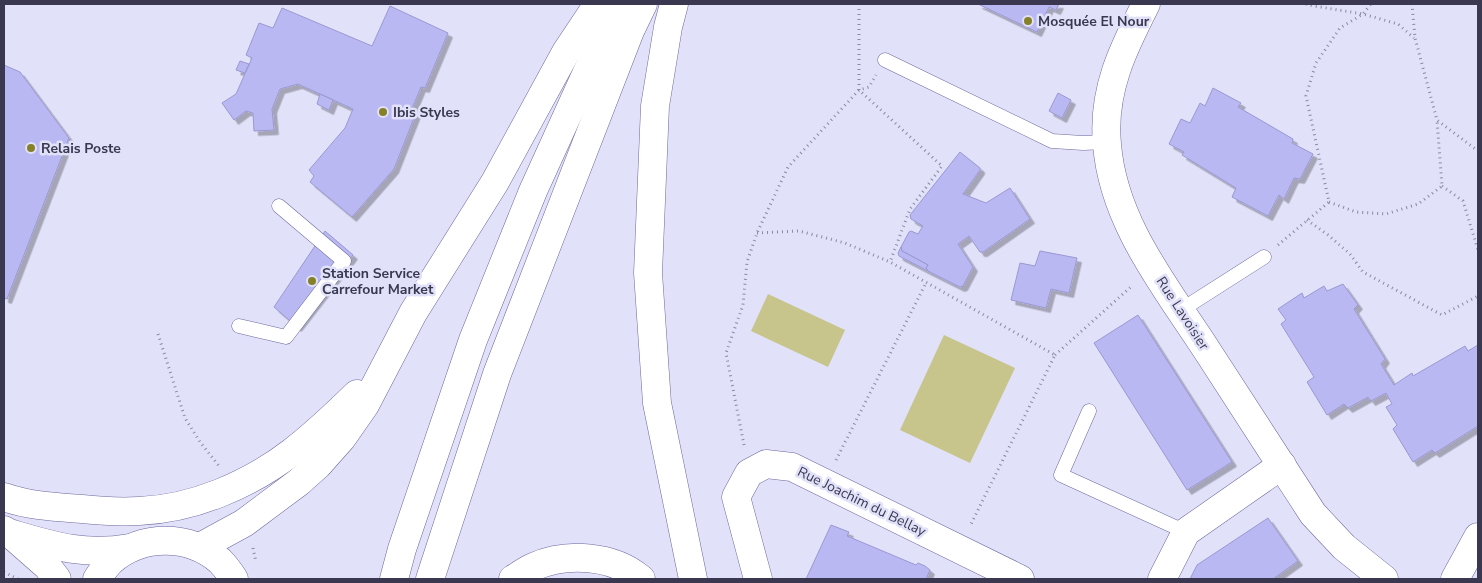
<svg xmlns="http://www.w3.org/2000/svg" width="1482" height="583" viewBox="0 0 1482 583" font-family="'Nunito Sans',sans-serif">
<defs>
<filter id="shadow"><feDropShadow dx="4.5" dy="4.5" stdDeviation="0" flood-color="#0004"/></filter>
</defs>
<rect width="100%" height="100%" fill="#e1e1f9"/>
<g fill="#c7c58b">
<path d="M768,294L845,330L828,367L751,331Z"/>
<path d="M944,335L1015,368L970,463L900,430Z"/>
</g>
<g fill="#b9b8f3" stroke="#9a98d1" filter="url(#shadow)">
<path d="M978,4H1059L1056,10L1049,7L1037,32Z"/>
<path d="M390,6L448,33L425,88L421,87L411,111L416,113L394,169L352,217L310,182L314,176L309,170L345,128L353,109L298,84L280,89L272,109L274,130L254,131L253,113L246,111L234,120L222,103L236,94L252,58L246,55L259,23L273,28L282,8L372,46Z"/>
<path d="M240,61L249,64L245,73L236,70Z"/>
<path d="M4,65L20,72L69,138L7,299L4,298Z"/>
<path d="M1213,88L1241,103L1238,107L1293,139L1292,143L1313,154L1300,179L1294,178L1284,199L1279,195L1268,216L1232,197L1236,188L1182,155L1184,152L1169,144L1181,119L1190,123L1200,103L1205,106Z"/>
<path d="M1058,93L1071,100L1062,118L1049,111Z"/>
<path d="M320,94L333,100L329,110L317,104Z"/>
<path d="M960,152L980,168V170L963,194L986,203L1010,188L1030,219L983,252H980L969,236L958,244L973,267L963,286L960,287L928,271L926,268L928,265L902,251L901,247L909,232L911,231L918,234L923,226L911,219L910,215Z"/>
<path d="M325,231L353,255L297,327L274,307Z"/>
<path d="M901,247L902,251L928,265L926,268L928,271L899,256L898,253Z"/>
<path d="M1040,251L1077,258L1069,293L1051,289L1046,308L1011,300L1020,263L1035,266Z"/>
<path d="M1343,284L1358,305L1354,309L1385,359L1381,364L1394,385L1412,373L1413,376L1465,346L1468,351L1478,345V426L1435,453L1432,450L1413,462L1393,429L1397,425L1386,407L1392,404L1386,393L1371,401L1368,397L1348,408L1344,404L1327,415L1307,382L1314,377L1281,324L1286,320L1278,309L1302,293L1304,298L1324,286L1327,291Z"/>
<path d="M1138,315L1232,462L1187,490L1094,343Z"/>
<path d="M1268,518L1298,561L1273,579H1190L1197,565Z"/>
<path d="M831,525L849,532L847,536L916,565L918,563L925,566L930,570L926,579H806Z"/>
</g>
<g fill="none" stroke-linecap="round" stroke-linejoin="round">
<defs>
<g id="lane">
<path d="M885,60L1052,141L1083,143L1107,142"/>
<path d="M1181,310L1264,257"/>
<path d="M239,326L286,337L344,261L279,206"/>
<path d="M1089,411L1061,475L1186,532"/>
</g>
<g id="street">
<path d="M1146,4C1123,49 1102,91 1107,144C1113,223 1166,287 1208,352C1243,406 1278,460 1313,514L1344,547L1384,579"/>
<path d="M758,579L736,497L749,473L766,464L792,467L1020,579"/>
<path d="M1162,579L1186,532L1282,465"/>
<path d="M1455,579L1478,537"/>
</g>
<g id="primary">
<path d="M674,4L668,27L655,106L648,273L657,403L693,579"/>
<path d="M4,497C30,506 54,507 82,509C101,511 120,512 139,511C193,509 249,485 292,452C316,434 336,414 357,394"/>
<path d="M4,530L9,533C54,546 83,556 130,548"/>
<path d="M14,537L47,566L57,579"/>
<path d="M200,547L244,523L299,482L318,465L342,438L365,405L413,313L495,182L566,52L598,4"/>
<path d="M97,579C101,573 106,566 111,561C142,534 189,534 220,561C225,566 230,573 234,579"/>
<path d="M394,579L402,549L473,340L533,191L618,4"/>
<path d="M430,579L497,374L630,31L643,4"/>
<path d="M513,579C520,575 526,570 533,567C567,552 613,555 641,579"/>
</g>
</defs>
<use href="#lane" stroke="#6b689d" stroke-width="15"/>
<use href="#street" stroke="#6b689d" stroke-width="29"/>
<use href="#primary" stroke="#6b689d" stroke-width="29"/>
<g stroke="#8989a1" stroke-width="3" stroke-dasharray="1 4" stroke-linecap="butt">
<path d="M859,4V90L942,166L910,209L890,262"/>
<path d="M1306,4L1314,6L1363,14L1398,24L1414,38"/>
<path d="M1412,4L1415,38L1437,120L1478,151"/>
<path d="M1442,186L1463,201L1478,250"/>
<path d="M1329,202L1356,212L1386,214L1418,204L1442,186L1437,120"/>
<path d="M1307,220L1328,235L1350,254L1363,272L1442,315L1478,296"/>
<path d="M757,233L799,231L845,243L890,262L1055,355L970,526"/>
<path d="M1278,245L1329,202L1306,96L1316,63L1340,28L1363,14L1371,4"/>
<path d="M158,334L185,418L200,442L219,466"/>
<path d="M1055,355L1133,285"/>
<path d="M744,445L726,353L743,305L747,262L757,233L788,167L859,90L869,87L876,75"/>
<path d="M836,460L926,283"/>
<path d="M253,548L256,562"/>
<path d="M4,572L18,579"/>
</g>
<use href="#lane" stroke="#fff" stroke-width="14"/>
<use href="#street" stroke="#fff" stroke-width="28"/>
<use href="#primary" stroke="#fff" stroke-width="28"/>
</g>
<g fill="#868028" stroke="#e1e1f9" stroke-width="2">
<circle cx="1028" cy="21" r="5"/>
<circle cx="383" cy="112" r="5"/>
<circle cx="31" cy="148" r="5"/>
<circle cx="312" cy="281" r="5"/>
</g>
<g text-anchor="middle" stroke-width="5" stroke-linejoin="round" paint-order="stroke">
<g font-size="14" font-weight="bold" fill="#393850" stroke="#e1e1f9" text-anchor="start">
<text x="1038" y="26">Mosquée El Nour</text>
<text x="393" y="117">Ibis Styles</text>
<text x="41" y="153">Relais Poste</text>
<text x="322" y="278">Station Service<tspan x="322" dy="16">Carrefour Market</tspan></text>
</g>
<g font-size="14" fill="#393850" stroke="#e1e1f9">
<text transform="translate(1183 313) rotate(57)" y="5">Rue Lavoisier</text>
<text transform="translate(862 501) rotate(26)" y="5">Rue Joachim du Bellay</text>
</g>
</g>
<rect width="1482" height="583" fill="none" stroke="#393850" stroke-width="10"/>
</svg>
